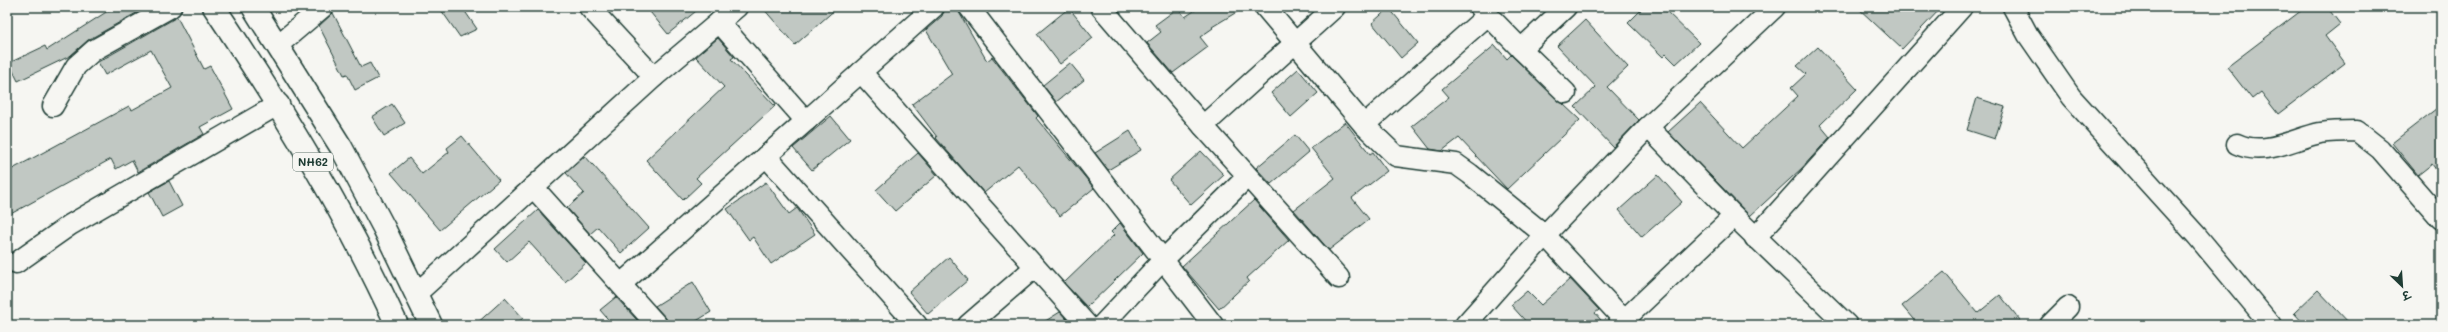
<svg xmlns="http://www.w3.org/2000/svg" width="2448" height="332" viewBox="0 0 2448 332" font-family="Mali,'Playpen Sans Deva',sans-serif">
<rect width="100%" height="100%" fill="#f6f6f2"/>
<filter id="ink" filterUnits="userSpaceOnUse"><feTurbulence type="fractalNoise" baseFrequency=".025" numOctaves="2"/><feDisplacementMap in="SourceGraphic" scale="8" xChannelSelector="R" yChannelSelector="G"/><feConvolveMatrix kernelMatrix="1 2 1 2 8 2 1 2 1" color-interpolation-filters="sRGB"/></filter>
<g filter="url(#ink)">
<g fill="#c1c8c3" stroke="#1f3d34">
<path d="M114,7H147L88,40L70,56L18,81L9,63L45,46L47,50Z"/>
<path d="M439,7H462L477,29L460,37Z"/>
<path d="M646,7H701L668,34Z"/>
<path d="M762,7H838L795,45Z"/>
<path d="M945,7H956L987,61L992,57L1038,116L1036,118L1094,188L1060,216L1018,165L984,193L936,138L937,137L912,104L952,74L926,30L942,16Z"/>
<path d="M1200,7H1245L1212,27L1213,28L1200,37L1208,47L1173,73L1147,43L1161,32L1155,25L1178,8L1185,17Z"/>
<path d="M1644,7H1662L1699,43L1676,64L1666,54L1663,57L1628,23Z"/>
<path d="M1857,7H1942L1902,49Z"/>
<path d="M2306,7H2327L2340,24L2325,36L2345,63L2278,114L2261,92L2252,99L2227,67Z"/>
<path d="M1069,8L1093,38L1060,64L1037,34Z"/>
<path d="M1389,8L1418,43L1401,58L1372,23Z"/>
<path d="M333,13L361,67L370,63L378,78L355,90L347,74L344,75L319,26Z"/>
<path d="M177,17L204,69L210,66L233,109L200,127L204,134L138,172L132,160L116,169L111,159L7,216V172L129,106L132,110L172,88L151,50L105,75L98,62Z"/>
<path d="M1585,20L1628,67L1607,87L1639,120L1613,147L1575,107L1596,87L1557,46Z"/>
<path d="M718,38L734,57L731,59L775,106L696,178L701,183L683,200L646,160L724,87L696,57Z"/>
<path d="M1495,45L1507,59L1511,55L1580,120L1507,189L1459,138L1442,151L1430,149L1412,126L1449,97L1442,89Z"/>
<path d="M1818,47L1857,89L1820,125L1830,137L1802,168L1750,216L1668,132L1700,103L1742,148L1798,96L1791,88L1806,74L1797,66Z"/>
<path d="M1070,63L1084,80L1056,102L1043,85Z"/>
<path d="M1298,69L1318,93L1291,117L1271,93Z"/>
<path d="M1977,98L2005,107L1995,139L1967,130Z"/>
<path d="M392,104L405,123L384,136L372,117Z"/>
<path d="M2441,105V177L2432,164L2418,175L2392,143Z"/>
<path d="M831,116L850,139L812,170L793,148Z"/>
<path d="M1345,122L1370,154L1373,152L1387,171L1352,198L1369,219L1329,250L1294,210L1335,178L1311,148Z"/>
<path d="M1130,131L1141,150L1108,170L1095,153Z"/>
<path d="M1295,135L1309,152L1271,184L1256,168Z"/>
<path d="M462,136L499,180L440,230L391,173L409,158L422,174L449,152L447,148Z"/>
<path d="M1201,151L1224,175L1191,205L1169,180Z"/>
<path d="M918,153L937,175L895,211L876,190Z"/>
<path d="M585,156L649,228L621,253L598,227L590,234L567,208L584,193L566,173Z"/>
<path d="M1658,175L1682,202L1642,237L1619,210Z"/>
<path d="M169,181L182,206L162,217L149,192Z"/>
<path d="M766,182L789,214L797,208L815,234L771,264L753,237L749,240L727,209Z"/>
<path d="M1254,200L1289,240L1247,278L1249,281L1219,309L1182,266Z"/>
<path d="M538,210L586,263L565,282L529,242L507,262L495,249Z"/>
<path d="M1120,223L1143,253L1087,307L1064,283L1114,235L1111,232Z"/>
<path d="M949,257L968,280L928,314L909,292Z"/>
<path d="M1944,272L1978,313L2000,295L2024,325H1918L1902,306Z"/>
<path d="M1570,279L1599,310L1595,313L1605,325H1529L1511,305L1527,291L1541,305Z"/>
<path d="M693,282L711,312L690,325H668L666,318L655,306Z"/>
<path d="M2318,290L2351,325H2305L2294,313Z"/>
<path d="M616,297L636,319L642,325H613L600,310Z"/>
<path d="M505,298L523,318L515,325H475Z"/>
<path d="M1060,312L1070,323L1068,325H1039Z"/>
</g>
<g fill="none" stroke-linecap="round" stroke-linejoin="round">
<defs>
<g id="minor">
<path d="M589,7L654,77"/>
<path d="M969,7L1213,325"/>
<path d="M1101,7L1203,126L1335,7"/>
<path d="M1265,7L1364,125L1488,15"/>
<path d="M1480,7L1521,49L1566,7"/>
<path d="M2013,7L2028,35L2071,97L2197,236L2271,325"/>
<path d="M719,22L806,121L934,7"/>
<path d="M278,45L323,7"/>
<path d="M1521,49L1566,93"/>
<path d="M861,72L1087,325"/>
<path d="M53,106L76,66L94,50L171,7"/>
<path d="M1364,125L1396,156L1456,164L1470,174L1545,235L1624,320"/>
<path d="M1203,126L1339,278"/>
<path d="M1648,127L1734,216"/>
<path d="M2237,144C2264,157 2293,139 2320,133C2332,131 2345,131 2357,131L2380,149L2441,219"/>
<path d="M766,156L917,325"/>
<path d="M533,187L657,325"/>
<path d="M1755,238L1962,7"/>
<path d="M16,263L70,225L279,104"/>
<path d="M621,284L806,121"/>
<path d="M416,294L654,77L737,7"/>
<path d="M968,325L1035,267"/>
<path d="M1102,325L1163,260L1247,177"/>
<path d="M1465,325L1545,235L1648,127L1775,7"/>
<path d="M1629,325L1624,320L1734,216L1847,325"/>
<path d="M2050,325L2068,307"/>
</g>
<g id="highway">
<path d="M214,7C282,109 346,213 397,325"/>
<path d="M253,7L341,147L384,228L431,325"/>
</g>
</defs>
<use href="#minor" stroke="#1f3d34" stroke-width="23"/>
<use href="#highway" stroke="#1f3d34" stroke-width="25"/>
<use href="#minor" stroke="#f6f6f2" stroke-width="20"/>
<use href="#highway" stroke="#f6f6f2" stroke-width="22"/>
</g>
</g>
<g text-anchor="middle" stroke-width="3" stroke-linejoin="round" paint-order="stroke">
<rect fill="#f6f6f2" stroke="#60746d" stroke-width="1" x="293" y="153" width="40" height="18" rx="3"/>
<g font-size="11" font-weight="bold" fill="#1f3d34">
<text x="313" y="166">NH62</text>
</g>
</g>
<rect width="2448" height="332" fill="none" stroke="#f6f6f2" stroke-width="24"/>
<rect x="12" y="12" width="2424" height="308" fill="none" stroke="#1f3d34" stroke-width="1.5" filter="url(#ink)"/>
<g transform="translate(2402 286) rotate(155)" stroke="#f6f6f2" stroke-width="3" paint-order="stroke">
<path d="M0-3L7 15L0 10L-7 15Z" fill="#1f3d34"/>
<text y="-6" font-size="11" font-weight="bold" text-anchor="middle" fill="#1f3d34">उ</text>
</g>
</svg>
